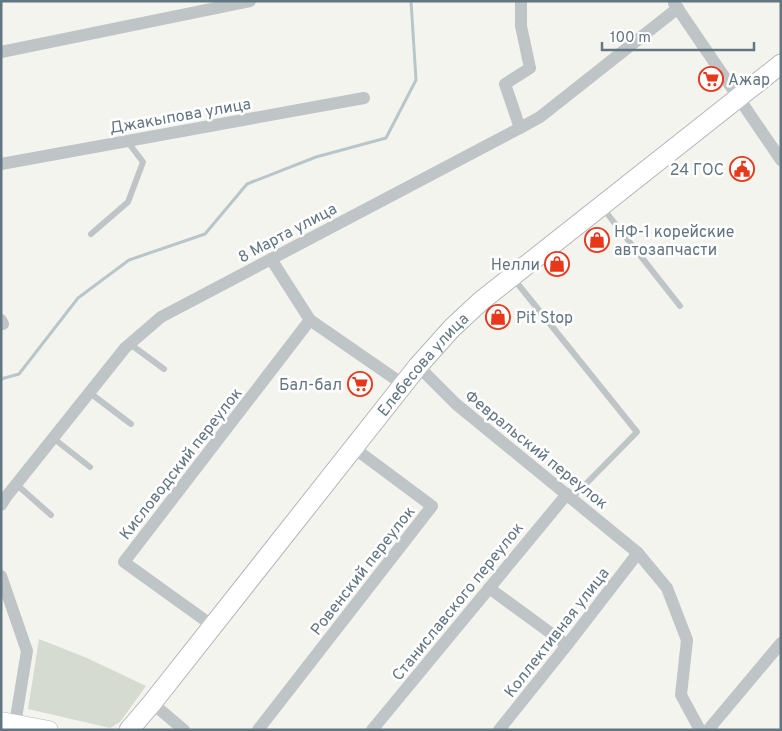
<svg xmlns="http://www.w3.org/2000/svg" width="782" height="731" viewBox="0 0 782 731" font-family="Overpass,sans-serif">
<rect width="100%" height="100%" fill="#f4f4ef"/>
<path fill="#d5dbd0" d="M39,639L87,658L146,686L120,722L110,728L28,709Z"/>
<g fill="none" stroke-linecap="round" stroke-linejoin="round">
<path stroke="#b8c6c9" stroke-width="3" d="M1,379L19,374L78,298L129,260L205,234L247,184L316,157L386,138L416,80L411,1"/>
<defs>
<path id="secondary" d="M1,721L49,730"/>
<g id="primary">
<path id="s1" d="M129,730L152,703L418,366L452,328L481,301L781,64"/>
</g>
</defs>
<use href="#secondary" stroke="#b3b9bd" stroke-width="19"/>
<use href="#primary" stroke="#b2b7ba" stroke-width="21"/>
<g stroke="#bfc4c6" stroke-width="6">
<path d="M602,207L680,306"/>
<path d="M91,234L128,202L143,162L127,141"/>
<path d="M513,278L637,432L572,498"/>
<path d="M130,344L164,369"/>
<path d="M90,393L131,424"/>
<path d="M53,438L90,467"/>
<path d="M16,484L51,515"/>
</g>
<g stroke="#bfc4c6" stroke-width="12">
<path d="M674,3L781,160"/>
<path d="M1,52L250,1"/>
<path d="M520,128L540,117L678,8"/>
<path d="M1,164L364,98"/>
<path d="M271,259L310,320L404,385"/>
<path d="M1,320L3,324"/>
<path d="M418,366L456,404L638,553L667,588L687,640L681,695L700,730"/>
<path d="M1,505L6,497L125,348L161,317L520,128L505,84L530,68L521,26V1"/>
<path d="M1,576L27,651L14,730"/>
<path d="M489,588L567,645"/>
<path d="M213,626L124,562L310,320"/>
<path d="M152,703L184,730"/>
<path d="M258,730L432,506L354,448"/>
<path d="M372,730L567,494"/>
<path d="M499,730L567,645L638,553"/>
<path d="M708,730L781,643"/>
</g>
<use href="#secondary" stroke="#fff" stroke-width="18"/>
<use href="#primary" stroke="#fff" stroke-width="19"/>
</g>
<defs>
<symbol id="supermarket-ring" viewBox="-11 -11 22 22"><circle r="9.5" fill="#fff" stroke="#e8381c" stroke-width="1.5"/><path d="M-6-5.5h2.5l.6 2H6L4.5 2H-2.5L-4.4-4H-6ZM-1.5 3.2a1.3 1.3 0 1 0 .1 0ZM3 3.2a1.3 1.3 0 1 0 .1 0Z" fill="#e8381c"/></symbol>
<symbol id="civic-ring" viewBox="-11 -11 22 22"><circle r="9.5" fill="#fff" stroke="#e8381c" stroke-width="1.5"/><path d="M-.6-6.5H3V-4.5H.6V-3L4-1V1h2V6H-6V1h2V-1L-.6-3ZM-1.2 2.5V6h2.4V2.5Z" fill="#e8381c"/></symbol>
<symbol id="shop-ring" viewBox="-11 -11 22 22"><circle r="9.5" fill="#fff" stroke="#e8381c" stroke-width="1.5"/><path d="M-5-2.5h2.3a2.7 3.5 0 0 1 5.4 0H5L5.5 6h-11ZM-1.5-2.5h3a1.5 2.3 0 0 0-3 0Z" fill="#e8381c"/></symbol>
</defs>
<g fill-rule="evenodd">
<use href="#supermarket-ring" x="697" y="65" width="28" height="28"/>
<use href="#civic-ring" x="728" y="155" width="28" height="28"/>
<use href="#shop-ring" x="583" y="226" width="28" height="28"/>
<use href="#shop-ring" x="543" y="250" width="28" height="28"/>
<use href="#shop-ring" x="484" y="303" width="28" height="28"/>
<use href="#supermarket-ring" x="346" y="370" width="28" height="28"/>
</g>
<g text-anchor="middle" stroke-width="5" stroke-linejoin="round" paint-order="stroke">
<g font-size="16" fill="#627682" stroke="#fff" text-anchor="start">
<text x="728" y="85">Ажар</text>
<text x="724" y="175" text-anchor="end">24 ГОС</text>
<text x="614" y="237">НФ-1 корейские<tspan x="614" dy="18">автозапчасти</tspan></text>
<text x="540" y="270" text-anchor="end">Нелли</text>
<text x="516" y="323">Pit Stop</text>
<text x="342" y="390" text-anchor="end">Бал-бал</text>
</g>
<g font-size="16" fill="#627682" stroke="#fff">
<text transform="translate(180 115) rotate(-10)" y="6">Джакыпова улица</text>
<text transform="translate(287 232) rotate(-28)" y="6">8 Марта улица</text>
<text dy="6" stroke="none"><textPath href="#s1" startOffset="469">Елебесова улица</textPath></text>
<text transform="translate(537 449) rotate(39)" y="6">Февральский переулок</text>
<text transform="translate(180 463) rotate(-52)" y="6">Кисловодский переулок</text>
<text transform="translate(362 570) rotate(-52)" y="6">Ровенский переулок</text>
<text transform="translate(457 601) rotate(-51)" y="6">Станиславского переулок</text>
<text transform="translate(556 632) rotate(-52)" y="6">Коллективная улица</text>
</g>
</g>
<rect width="782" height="731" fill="none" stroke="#627682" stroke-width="5"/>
<path d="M602 42v8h152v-8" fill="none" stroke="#627682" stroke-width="2.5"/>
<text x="610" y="42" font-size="15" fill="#627682" stroke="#ffffff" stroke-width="4" paint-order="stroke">100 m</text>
</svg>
